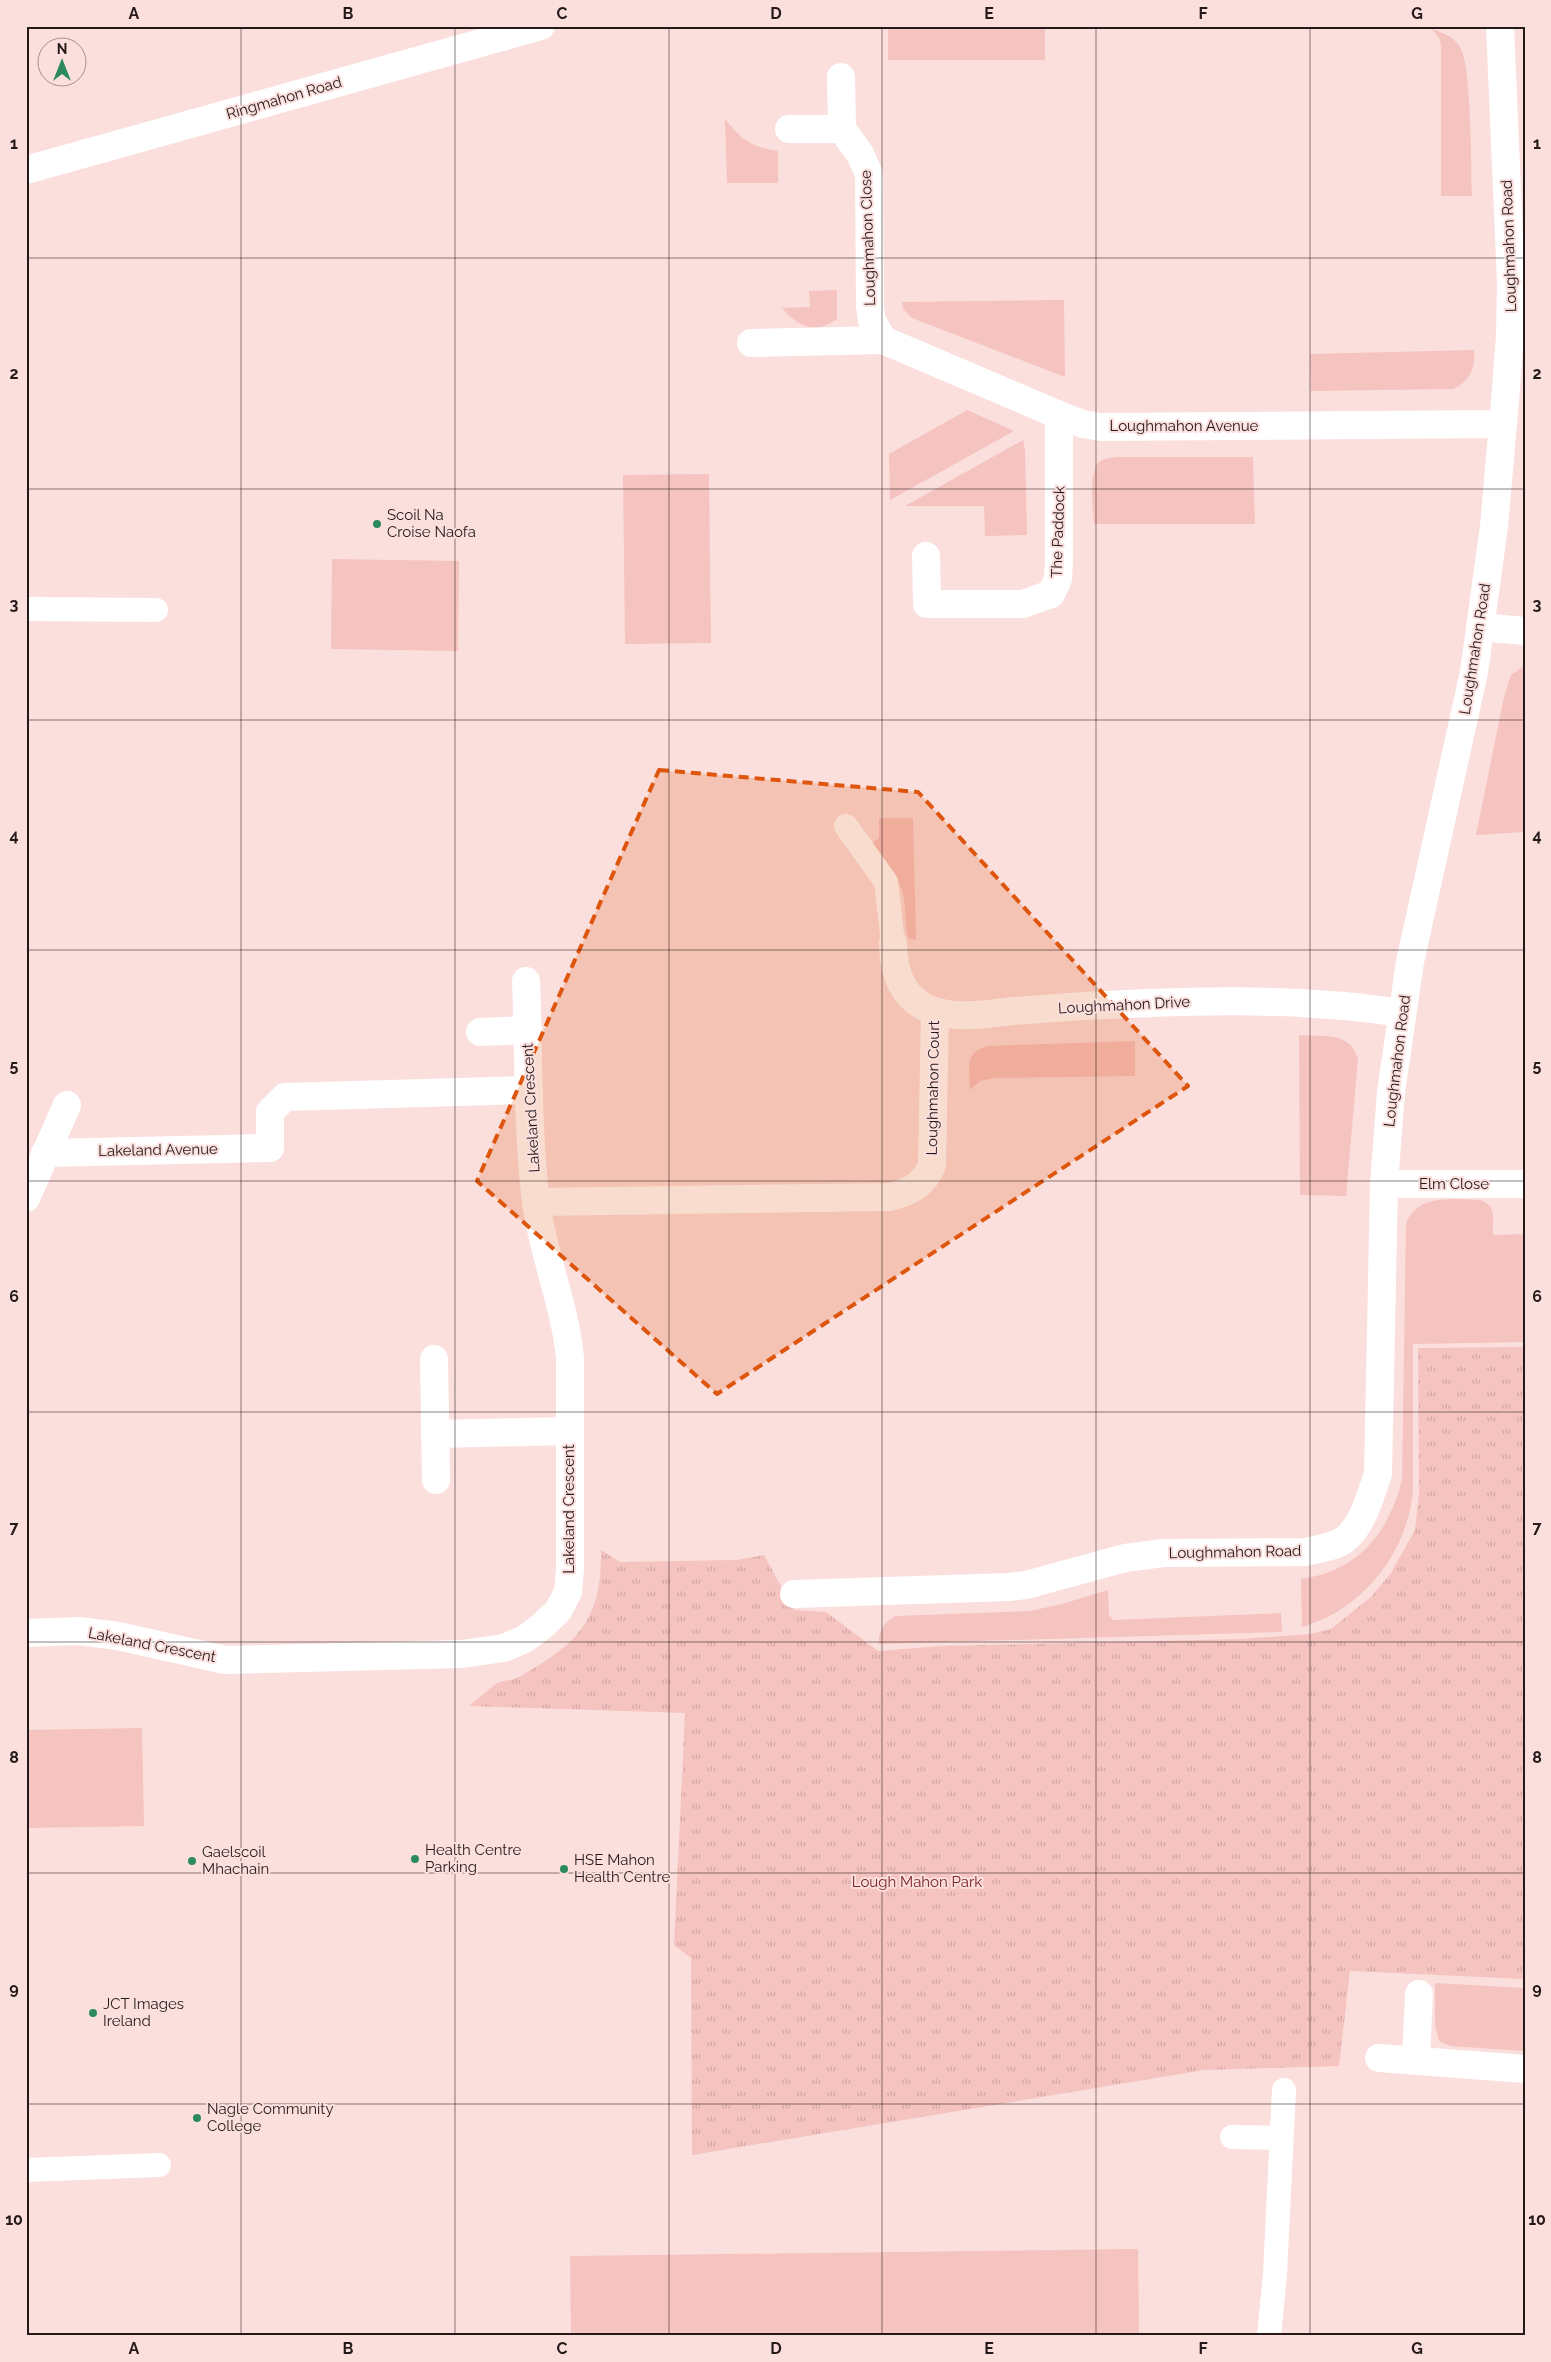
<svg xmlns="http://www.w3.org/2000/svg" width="1551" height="2362" viewBox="0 0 1551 2362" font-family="Raleway,sans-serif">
<defs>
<pattern id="park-tufts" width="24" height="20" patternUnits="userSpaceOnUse" patternTransform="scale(1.25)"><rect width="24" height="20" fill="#f5c3c0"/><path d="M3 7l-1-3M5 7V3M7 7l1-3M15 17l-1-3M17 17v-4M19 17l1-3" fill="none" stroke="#d2a7a4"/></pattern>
</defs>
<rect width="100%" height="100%" fill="#fbdfdd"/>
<g fill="#f5c3c0">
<rect x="888" y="26" width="157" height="34"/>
<path d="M1432,29C1443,33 1453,36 1460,47C1472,67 1471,167 1472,196H1441V48L1440,39Z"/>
<path d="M725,119C742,140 751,147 778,151V183H727Z"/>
<path d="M837,290V319C816,335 798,327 782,308L810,307L809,291Z"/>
<path d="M1064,300L1065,377L912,318L903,309L902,302Z"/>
<path d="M1474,350C1476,368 1469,382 1453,389L1311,391L1310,354Z"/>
<path d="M967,410L1014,431L890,500L889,454Z"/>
<path d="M1023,440L1025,450L1027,535L985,536L984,506H905Z"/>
<path d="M1117,457H1253L1255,524H1094C1093,509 1088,473 1099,462C1104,458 1111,458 1117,457Z"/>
<path d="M709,474L711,643L625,644L623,475Z"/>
<path d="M332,559L459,561L458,651L331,649Z"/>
<path d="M1525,665V832L1476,835L1504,697L1511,675Z"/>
<path d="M879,818H913L916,940L908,938C904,923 907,907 902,891C899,878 879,857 870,845L879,838Z"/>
<path d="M1299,1035C1324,1037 1350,1031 1358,1059L1346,1196L1300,1195Z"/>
<path d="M1135,1041V1076L995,1078L980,1081L970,1090C970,1069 963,1052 988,1046Z"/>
<path d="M1480,1200C1498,1206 1492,1219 1493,1235L1525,1234V1342L1413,1344V1490C1408,1553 1362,1610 1302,1627L1301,1579C1358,1571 1388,1534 1402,1480L1406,1224C1417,1193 1453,1200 1480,1200Z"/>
<path d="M1108,1590L1109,1615L1113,1620L1281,1613L1282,1632L879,1644C878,1631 884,1623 895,1616L1030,1611L1062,1604Z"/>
<path d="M142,1728L144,1826L26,1828V1730Z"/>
<path d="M1435,1983L1525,1988V2051L1450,2046L1439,2041L1435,2025Z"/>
<path d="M1138,2249L1139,2336H571L570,2256Z"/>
</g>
<path fill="url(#park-tufts)" d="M1525,1347V1979L1350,1971L1339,2066L1204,2070L692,2155L691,1958L674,1945L685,1713L469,1706C478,1699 487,1691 496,1684C503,1679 513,1681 521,1676C579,1643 602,1619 601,1550L620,1562L737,1560L764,1555L794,1610L826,1612L878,1651L942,1646L1242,1639L1310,1634L1331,1629L1371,1597L1391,1573L1415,1530L1419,1493L1418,1348Z"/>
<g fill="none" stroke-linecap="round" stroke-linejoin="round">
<g stroke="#fff" stroke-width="24">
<path d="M26,609L156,610"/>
<path d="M846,826L886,882L893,943"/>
<path d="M1232,2137L1280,2138"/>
<path d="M26,2170L159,2165"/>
<path d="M1269,2336L1275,2274L1284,2090"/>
</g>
<g stroke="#fff" stroke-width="28">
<path d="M789,129H842"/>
<path d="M883,340L1059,415L1083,424L1101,427L1502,424"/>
<path d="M751,343L883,340L872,321L870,306L869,174L860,154L842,129L841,77"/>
<path d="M926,556L927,604H1023L1051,594L1058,579L1059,562V415"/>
<path d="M1480,627L1525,631"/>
<path d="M893,943C893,973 903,1001 934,1011C959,1019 987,1014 1013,1011C1044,1009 1076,1006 1107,1005C1206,1000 1303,998 1401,1013"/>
<path d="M480,1032L528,1030"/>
<path d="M45,1153L270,1148V1112L285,1097L529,1090"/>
<path d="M1384,1184H1525"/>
<path d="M26,1198L67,1105"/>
<path d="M536,1202L890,1197C910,1192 924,1185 932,1165L935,1011"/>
<path d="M434,1359L436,1480"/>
<path d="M435,1434L570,1431"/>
<path d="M794,1594L1009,1587L1026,1585L1125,1558L1163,1553L1306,1552C1318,1549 1334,1547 1344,1540C1363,1526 1370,1496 1378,1474L1384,1184L1391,1092L1410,962L1474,672L1494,526L1505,401L1510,335L1511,284L1500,26"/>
<path d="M26,1633L79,1631L118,1636L225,1660L462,1654L504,1648L525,1639L542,1626L558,1611L568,1592L570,1569V1358C565,1305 543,1255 536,1202C527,1129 529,1054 526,981"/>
<path d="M1379,2058L1525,2069"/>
<path d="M1416,2060L1419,1994"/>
</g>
<path stroke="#fff" stroke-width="28" d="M26,170L541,26"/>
</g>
<path fill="#de560d" fill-opacity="0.2" stroke="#de560d" stroke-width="4" stroke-dasharray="10 6" stroke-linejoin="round" d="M659,770L918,792L1188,1086L717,1394L477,1181Z"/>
<path fill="none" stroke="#241a1a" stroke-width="1" stroke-opacity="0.55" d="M241,26V2336M455,26V2336M669,26V2336M882,26V2336M1096,26V2336M1310,26V2336M26,258H1525M26,489H1525M26,720H1525M26,950H1525M26,1181H1525M26,1412H1525M26,1642H1525M26,1873H1525M26,2104H1525"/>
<g fill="#2c8a61" stroke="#fbdfdd" stroke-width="2">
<circle cx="377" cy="524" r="5"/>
<circle cx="415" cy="1859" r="5"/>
<circle cx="192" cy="1861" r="5"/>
<circle cx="564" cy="1869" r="5"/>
<circle cx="93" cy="2013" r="5"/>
<circle cx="197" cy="2118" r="5"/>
</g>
<g text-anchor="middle" stroke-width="4" stroke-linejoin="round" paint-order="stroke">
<g font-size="15" fill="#241a1a" stroke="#fbdfdd">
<text transform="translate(284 98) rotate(-16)" y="5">Ringmahon Road</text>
<text transform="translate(868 238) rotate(-92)" y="5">Loughmahon Close</text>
<text transform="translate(1509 246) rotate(-92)" y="5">Loughmahon Road</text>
<text x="1184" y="431">Loughmahon Avenue</text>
<text transform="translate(1058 532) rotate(-88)" y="5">The Paddock</text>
<text transform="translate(1475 649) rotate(-81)" y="5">Loughmahon Road</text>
<text transform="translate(1124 1005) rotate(-3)" y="5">Loughmahon Drive</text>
<text transform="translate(1397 1061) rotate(-83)" y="5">Loughmahon Road</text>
<text transform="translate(933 1088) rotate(-89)" y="5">Loughmahon Court</text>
<text transform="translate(531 1108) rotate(-93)" y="5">Lakeland Crescent</text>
<text transform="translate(158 1150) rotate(-1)" y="5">Lakeland Avenue</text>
<text x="1454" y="1189">Elm Close</text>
<text transform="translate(569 1509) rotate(-90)" y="5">Lakeland Crescent</text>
<text transform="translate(1235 1552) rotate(-1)" y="5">Loughmahon Road</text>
<text transform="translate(152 1645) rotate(11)" y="5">Lakeland Crescent</text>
</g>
<g font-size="15" fill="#241a1a" stroke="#fbdfdd" text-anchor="start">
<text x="387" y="520">Scoil Na<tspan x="387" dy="17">Croise Naofa</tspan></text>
<text x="425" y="1855">Health Centre<tspan x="425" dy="17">Parking</tspan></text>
<text x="202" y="1857">Gaelscoil<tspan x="202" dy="17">Mhachain</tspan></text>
<text x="574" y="1865">HSE Mahon<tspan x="574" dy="17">Health Centre</tspan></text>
<text x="103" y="2009">JCT Images<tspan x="103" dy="17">Ireland</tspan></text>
<text x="207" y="2114">Nagle Community<tspan x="207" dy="17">College</tspan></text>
</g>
<g font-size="15" fill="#7e2629" stroke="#fbdfdd">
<text x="917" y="1887">Lough Mahon Park</text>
</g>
</g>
<rect width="1551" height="2362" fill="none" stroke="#fbdfdd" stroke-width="55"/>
<g transform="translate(62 62)"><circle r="24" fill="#fbdfdd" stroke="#a5908f"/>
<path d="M0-4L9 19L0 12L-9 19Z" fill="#2c8a61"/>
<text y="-8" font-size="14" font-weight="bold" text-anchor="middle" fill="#241a1a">N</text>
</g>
<rect x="28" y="28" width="1496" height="2306" fill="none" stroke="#241a1a" stroke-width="2"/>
<g font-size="16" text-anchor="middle" font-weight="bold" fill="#241a1a">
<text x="134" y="19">A</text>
<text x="348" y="19">B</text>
<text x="562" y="19">C</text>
<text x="776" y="19">D</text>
<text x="989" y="19">E</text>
<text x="1203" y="19">F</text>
<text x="1417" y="19">G</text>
<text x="14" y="149">1</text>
<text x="1537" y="149">1</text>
<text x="14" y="379">2</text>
<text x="1537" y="379">2</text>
<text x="14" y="610">3</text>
<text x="1537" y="610">3</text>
<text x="14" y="841">4</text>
<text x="1537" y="841">4</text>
<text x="14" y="1071">5</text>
<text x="1537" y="1071">5</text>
<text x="14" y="1302">6</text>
<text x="1537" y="1302">6</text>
<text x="14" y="1533">7</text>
<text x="1537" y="1533">7</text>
<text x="14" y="1763">8</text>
<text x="1537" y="1763">8</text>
<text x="14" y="1994">9</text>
<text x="1537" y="1994">9</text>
<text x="14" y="2225">10</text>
<text x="1537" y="2225">10</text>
<text x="134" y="2354">A</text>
<text x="348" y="2354">B</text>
<text x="562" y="2354">C</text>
<text x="776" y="2354">D</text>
<text x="989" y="2354">E</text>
<text x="1203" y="2354">F</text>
<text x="1417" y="2354">G</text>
</g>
</svg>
